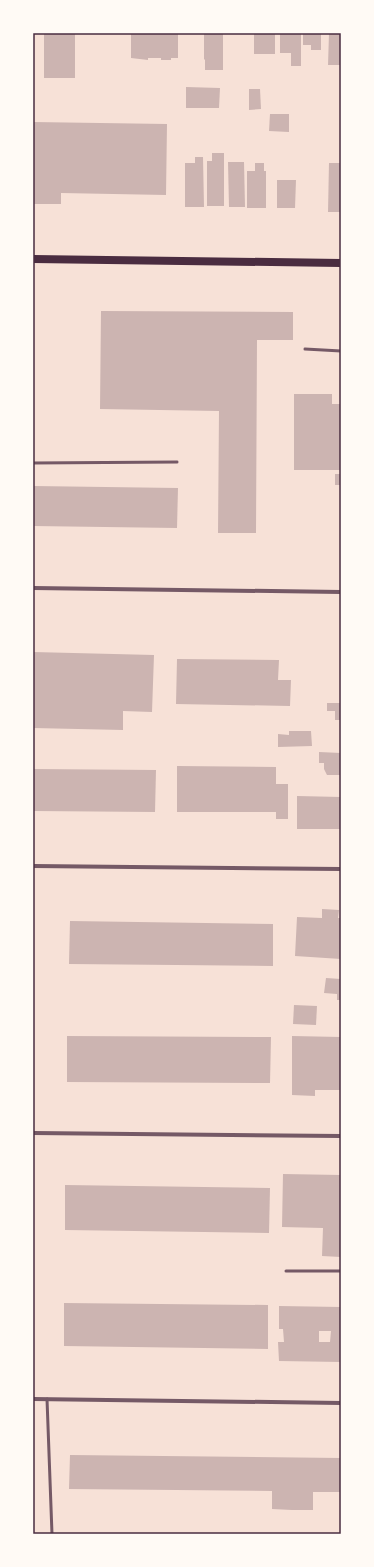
<svg xmlns="http://www.w3.org/2000/svg" width="374" height="1567" viewBox="0 0 374 1567" font-family="Signika,sans-serif">
<rect width="100%" height="100%" fill="#f7e1d7"/>
<g fill="#ccb4b1" fill-rule="evenodd">
<rect x="44" y="33" width="31" height="45"/>
<path d="M131,33H178V58H171V60H161V58H148V60L131,58Z"/>
<path d="M204,33H223V70H205V59L204,60Z"/>
<rect x="254" y="33" width="21" height="21"/>
<path d="M280,33H301V66H291V53H280Z"/>
<path d="M303,33H321V50H311V45H303Z"/>
<path d="M329,33H341V65H328Z"/>
<path d="M186,87L220,88L219,108H186Z"/>
<path d="M249,89H260L261,109L249,110Z"/>
<path d="M270,114H289V132L269,131Z"/>
<path d="M33,122L167,124L166,195L61,193V204H33Z"/>
<path d="M212,153H224V206H207V161H212Z"/>
<path d="M195,157H203L204,207H185V163H195Z"/>
<path d="M228,162H244L245,207H229Z"/>
<path d="M255,163H264V171H266V208H247V171H255Z"/>
<path d="M329,163H341V212H328Z"/>
<path d="M277,180H296L295,208H277Z"/>
<path d="M101,311L293,312V340H257L256,533H218L219,411L100,409Z"/>
<path d="M294,394H332V404H341V470H294Z"/>
<rect x="335" y="474" width="6" height="11"/>
<path d="M33,486L178,488L177,528L33,526Z"/>
<path d="M33,652L154,655L152,712L123,711V730L33,728Z"/>
<path d="M177,659L279,660L278,680H291L290,706L176,704Z"/>
<path d="M327,703H341V720H335V711H327Z"/>
<path d="M289,731H311L312,746L278,747V734L289,735Z"/>
<path d="M319,752L341,753V775H327L324,769V763H319Z"/>
<path d="M177,766L276,767V784H288V819H276V812H177Z"/>
<path d="M33,769L156,770L155,812L33,811Z"/>
<path d="M297,796L341,797V829H297Z"/>
<path d="M322,909L339,910L338,918H341V959L295,956L297,917L322,918Z"/>
<path d="M70,921L273,924V966L69,964Z"/>
<path d="M326,978L341,979V1000H337V994L324,993Z"/>
<path d="M294,1005L317,1006L316,1025L293,1024Z"/>
<path d="M67,1036L271,1037L270,1083L67,1082Z"/>
<path d="M292,1036L341,1037V1090H315V1096L292,1095Z"/>
<path d="M283,1174L341,1175V1257L322,1256L323,1228L282,1227Z"/>
<path d="M65,1185L270,1188L269,1233L65,1230Z"/>
<path d="M64,1303L268,1305V1349L64,1346Z"/>
<path d="M279,1306L341,1307V1362L279,1361L278,1342H284L283,1329H279ZM319,1331H331L330,1342H319Z"/>
<path d="M70,1455L341,1458V1492H313V1510H292L272,1509V1491L69,1489Z"/>
</g>
<g fill="none" stroke-linecap="round" stroke-linejoin="round">
<g stroke="#755966" stroke-width="3">
<path d="M305,349L341,351"/>
<path d="M33,463L177,462"/>
<path d="M286,1271H341"/>
<path d="M47,1399L52,1534"/>
</g>
<g stroke="#755966" stroke-width="4">
<path d="M33,588L341,592"/>
<path d="M33,866L341,869"/>
<path d="M33,1133L341,1136"/>
<path d="M33,1399L341,1403"/>
</g>
<path stroke="#4a2c40" stroke-width="8" d="M33,259L341,263"/>
</g>
<rect width="374" height="1567" fill="none" stroke="#fffaf5" stroke-width="68"/>
<rect x="34" y="34" width="306" height="1499" fill="none" stroke="#4a2c40" stroke-width="1.5"/>
</svg>
